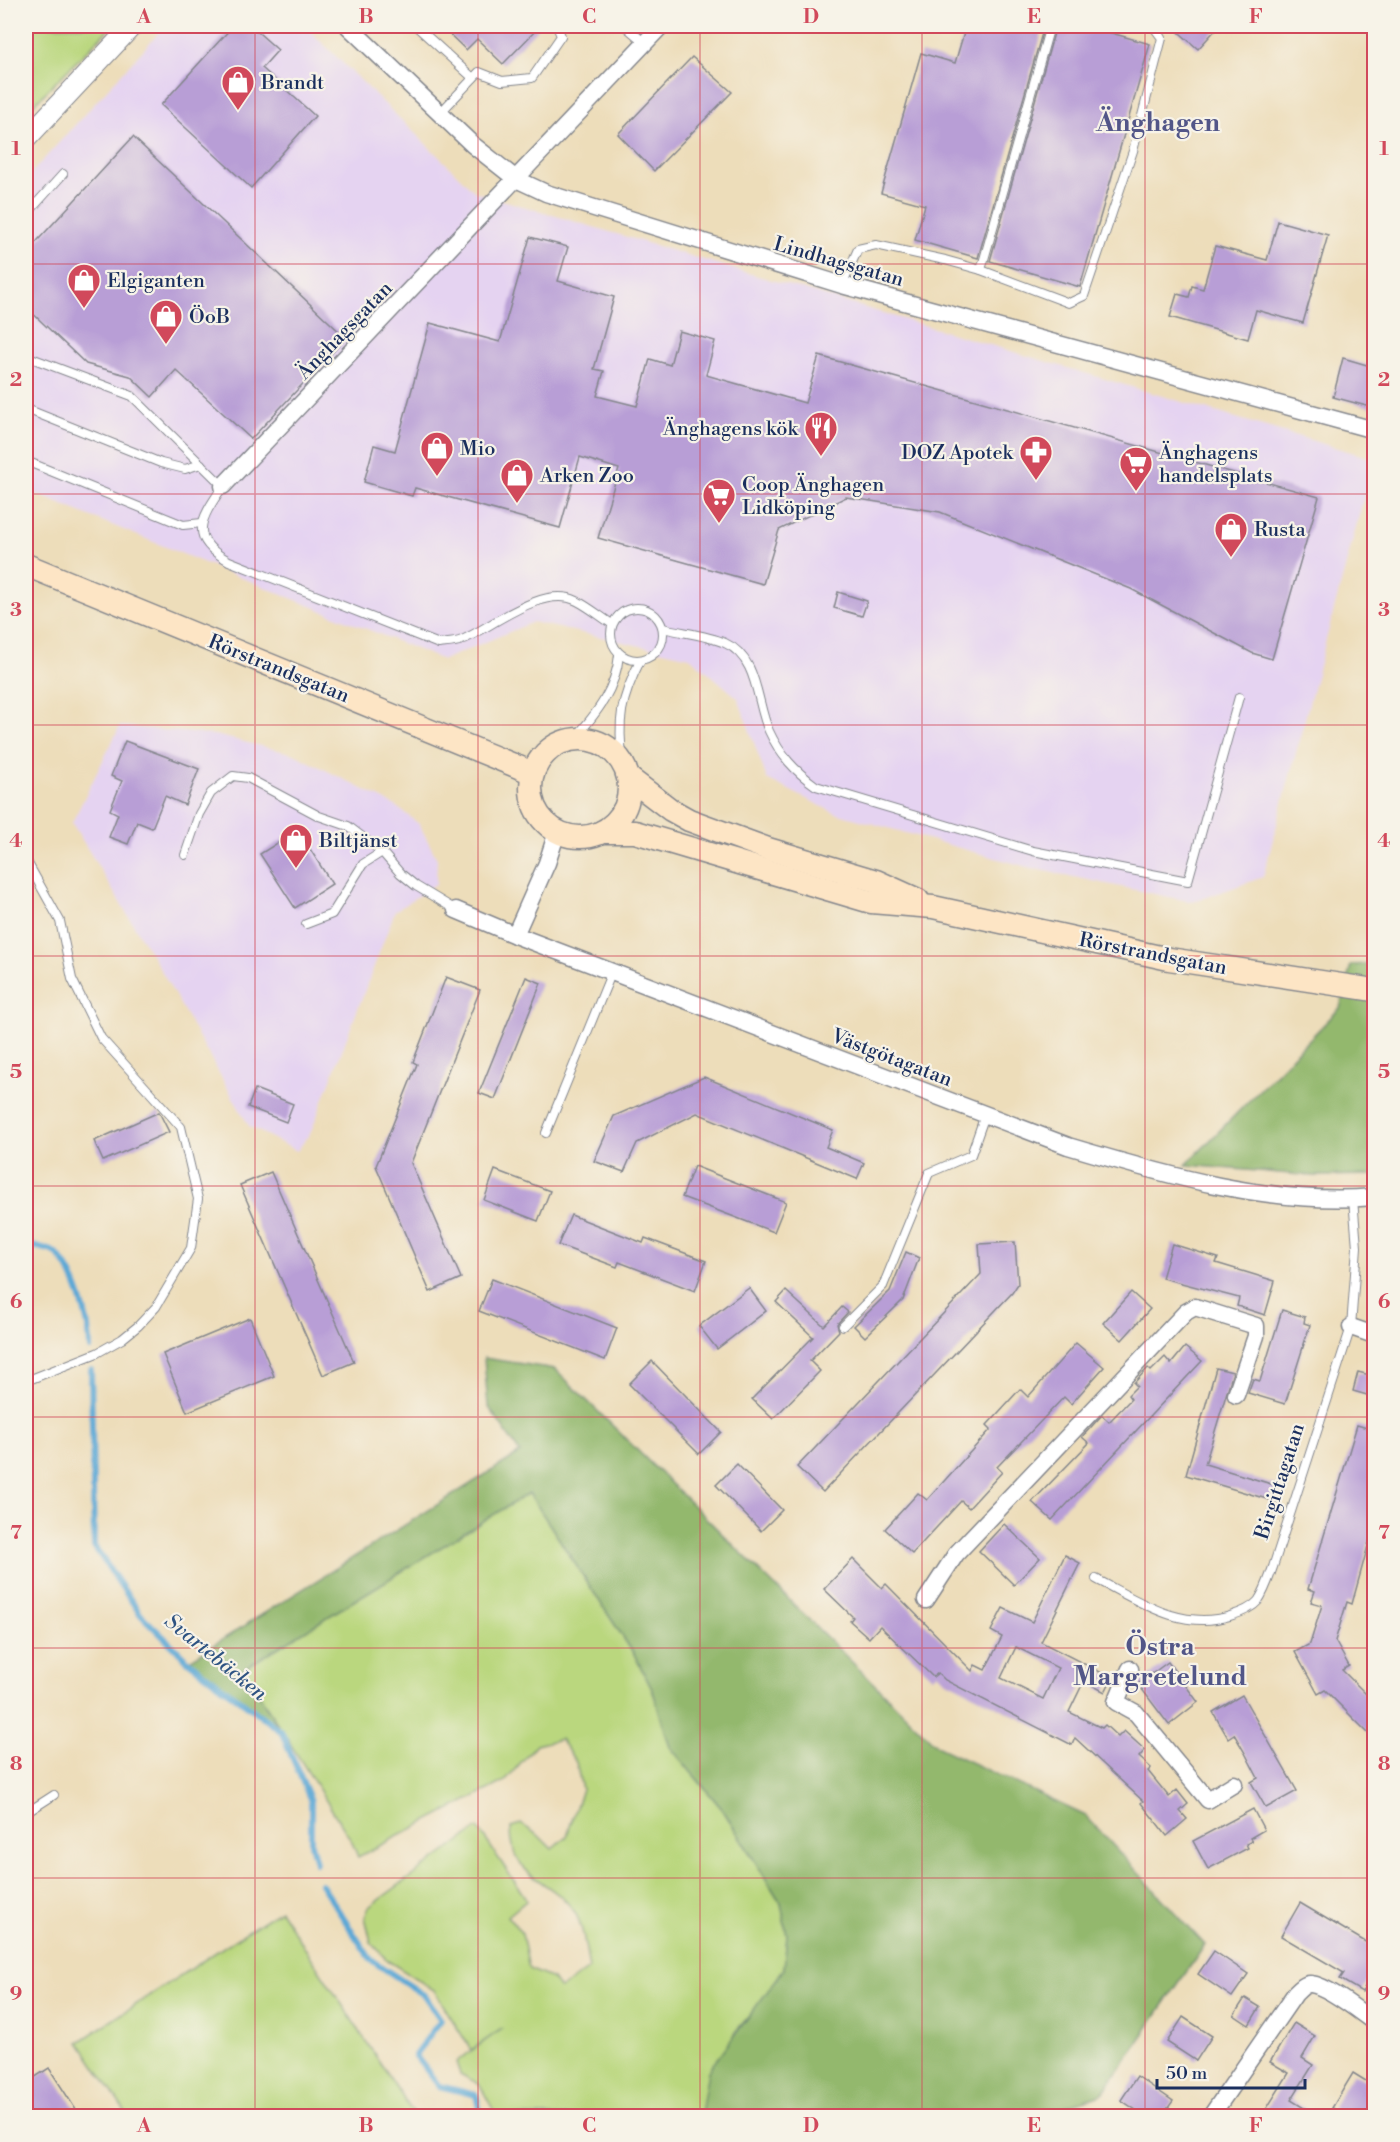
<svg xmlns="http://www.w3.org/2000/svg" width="1400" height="2142" viewBox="0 0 1400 2142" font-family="'Libre Bodoni',serif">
<rect width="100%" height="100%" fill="#f7f3e8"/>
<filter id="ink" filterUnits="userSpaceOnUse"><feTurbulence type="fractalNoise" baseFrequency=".0167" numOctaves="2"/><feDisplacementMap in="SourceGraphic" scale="12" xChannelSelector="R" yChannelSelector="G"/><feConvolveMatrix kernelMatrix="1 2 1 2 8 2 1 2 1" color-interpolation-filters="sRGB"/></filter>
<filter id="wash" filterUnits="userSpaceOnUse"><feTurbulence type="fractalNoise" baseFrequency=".008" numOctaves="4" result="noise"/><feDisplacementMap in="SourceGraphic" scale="24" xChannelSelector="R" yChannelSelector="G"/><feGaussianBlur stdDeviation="1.35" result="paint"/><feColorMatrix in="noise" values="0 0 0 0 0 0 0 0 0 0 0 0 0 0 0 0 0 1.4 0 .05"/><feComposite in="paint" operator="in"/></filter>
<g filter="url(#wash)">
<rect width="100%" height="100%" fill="#edddba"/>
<g fill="#e5d3f1">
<path d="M165,26H305L475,192L1374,459L1263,877L1193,902L1031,868L835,813L767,779L738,698L690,657L533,622L443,660L26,490V179Z"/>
<path d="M120,726L215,735L294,754L394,805L419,824L437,859L436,884L395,911L311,1132L297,1151L249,1126L159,967L72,823Z"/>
</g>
<g fill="#bad77e" stroke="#6a836e" stroke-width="1.5">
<path d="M26,26H112L26,112Z"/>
<path d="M529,1493L634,1654L653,1691L670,1747L723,1810L781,1903L787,1935L784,1969L758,2006L735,2032L702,2108L704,2116H497L479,2084L460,2074L456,2062L503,2028L471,2050L434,1990L388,1961L371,1942L365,1917L369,1907L478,1828L527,1900L508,1916L522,1934L529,1969L553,1979L560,1989L589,1969C586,1952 584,1926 574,1911C550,1877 510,1881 511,1827L521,1824L538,1835L552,1849L567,1836L582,1789L576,1762L560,1739L536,1745L505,1781L358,1857L351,1840L243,1669Z"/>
<path d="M280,1910L415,2116H128L79,2042Z"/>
</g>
<g fill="#93b86d" stroke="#577466" stroke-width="1.5">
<path d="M1374,964V1175L1314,1176L1186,1165L1340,1008L1351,965Z"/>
<path d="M484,1358L555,1369L938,1747L1086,1816L1205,1945L1104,2091L1098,2096L1036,2116H704L702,2108L708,2071L784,1969L787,1935L781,1903L723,1810L670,1747L653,1691L634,1654L529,1493L243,1669L281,1731L188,1661L520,1453L488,1406Z"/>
</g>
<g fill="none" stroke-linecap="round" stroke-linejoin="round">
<g stroke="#5ca8d5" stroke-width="6">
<path d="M26,1256L33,1246C40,1248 51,1249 55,1253C76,1270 90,1322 90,1348"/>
<path d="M91,1370L94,1546L141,1615L188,1661L281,1731L311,1801V1844L316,1863"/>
<path d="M321,1884L371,1960L424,1995L441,2020L415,2055L439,2086L476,2095L481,2116"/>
</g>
</g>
<g id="blocks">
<g fill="#b89ed6" fill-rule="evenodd">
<path d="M233,26H251L278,50L262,68L315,116L251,188L161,105Z"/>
<path d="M441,26H540L503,64L477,39L466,50Z"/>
<path d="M966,26H1044L978,258L915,240L925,205L881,193L921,53L955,63Z"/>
<path d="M1056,26H1087L1150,44L1080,287L990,261Z"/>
<path d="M1172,26H1219L1198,49Z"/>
<path d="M692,57L732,92L654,171L618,134Z"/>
<path d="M133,137L346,338L251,439L176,370L152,397L130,376L86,364L26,307V253Z"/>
<path d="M1278,221L1328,235L1303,323L1256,310L1248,339L1170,317L1177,294L1189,297L1192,286L1203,289L1215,246L1267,260Z"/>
<path d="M530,237L568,247L558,281L614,297L594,369L604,371L597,396L637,406L650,359L670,365L679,331L715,341L706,375L805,403L819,356L1319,497L1272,659L1252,653L1131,589L940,512L846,497L779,530L763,584L598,538L619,469L580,457L560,528L415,488L412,496L364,482L374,445L395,451L430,323L500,342Z"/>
<path d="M1343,358L1374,367V408L1333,397Z"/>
<path d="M838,592L867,601L862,616L834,608Z"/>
<path d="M125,741L199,769L185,805L165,796L152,828L137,822L128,844L109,837L118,814L110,810L122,781L111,776Z"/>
<path d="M298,830L332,884L295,908L260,854Z"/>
<path d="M446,977L480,990L411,1163L461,1278L430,1292L376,1166L417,1064L413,1062Z"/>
<path d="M526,977L541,983L495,1099L479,1093Z"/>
<path d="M704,1077L833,1130L826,1147L864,1163L857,1179L697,1113L637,1143L624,1172L594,1161L614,1116Z"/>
<path d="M255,1089L293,1104L286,1122L248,1107Z"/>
<path d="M159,1112L169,1132L103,1161L94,1141Z"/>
<path d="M694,1166L786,1202L774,1232L682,1197Z"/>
<path d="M495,1170L550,1191L538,1221L484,1200Z"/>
<path d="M271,1172L354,1362L323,1375L240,1185Z"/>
<path d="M571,1215L643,1243L645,1238L706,1261L695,1291L619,1262L617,1267L558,1245Z"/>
<path d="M1015,1242L1018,1284L1012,1293L823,1492L797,1467L981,1274L979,1244Z"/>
<path d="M1172,1244L1218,1258L1216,1263L1275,1281L1265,1315L1237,1306L1239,1298L1162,1278Z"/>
<path d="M906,1252L919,1258L903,1300L865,1337L854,1326L890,1291Z"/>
<path d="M492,1279L617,1328L605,1360L479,1311Z"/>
<path d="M749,1288L766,1311L717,1349L699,1326Z"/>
<path d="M786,1291L824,1326L842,1307L848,1312L837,1324L839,1331L810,1361L820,1371L773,1419L752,1399L813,1337L776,1302Z"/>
<path d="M1131,1292L1150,1309L1122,1340L1103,1323Z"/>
<path d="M1282,1310L1305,1317L1304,1323L1310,1325L1285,1404L1248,1393L1253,1379L1260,1381Z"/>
<path d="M250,1318L274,1376L187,1412L163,1354Z"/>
<path d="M1076,1343L1104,1367L1071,1404L1064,1397L997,1467L1002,1472L969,1508L961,1501L912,1554L885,1529L918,1493L927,1500L991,1429L987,1425L1020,1389L1028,1397Z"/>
<path d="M1185,1347L1202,1361L1052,1520L1032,1502L1089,1443L1082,1437L1102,1415L1109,1422L1131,1399L1128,1395L1137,1386L1134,1383L1148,1368L1151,1371L1165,1357L1171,1364Z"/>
<path d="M652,1361L721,1432L699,1454L629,1384Z"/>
<path d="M1216,1368L1233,1372L1205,1464L1281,1487L1277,1502L1186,1475Z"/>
<path d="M1358,1372L1374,1376V1397L1353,1391Z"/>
<path d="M1357,1425L1374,1430V1524L1352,1604L1347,1602L1335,1641L1349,1666L1342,1670L1374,1702V1739L1325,1690L1318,1694L1295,1652L1310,1644L1322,1605L1311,1602L1315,1591L1308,1589Z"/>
<path d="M737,1464L782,1510L761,1531L716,1485Z"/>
<path d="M1004,1524L1040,1558L1014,1585L979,1551Z"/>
<path d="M1065,1555L1080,1563L1041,1642L1112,1678L1105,1692L1084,1681L1069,1712L1102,1728L1105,1725L1118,1737L1124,1731L1145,1750L1139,1757L1151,1768L1148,1771L1169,1797L1177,1790L1188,1804L1180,1811L1187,1819L1167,1836L1141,1803L1143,1801L1075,1738L1072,1745L945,1680L938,1673L933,1677L880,1626L869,1638L850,1621L853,1617L824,1589L853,1559L882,1588L886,1584L972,1671L975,1665L985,1670L1002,1637L991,1631L1003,1608L1032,1622ZM1016,1647L1058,1668L1043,1699L1001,1678Z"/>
<path d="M1168,1662L1198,1702L1169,1725L1138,1684Z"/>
<path d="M1242,1695L1297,1791L1266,1808L1251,1782L1258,1778L1245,1753L1234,1734L1228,1738L1213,1712Z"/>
<path d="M1253,1809L1264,1830L1250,1838L1252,1841L1246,1844L1248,1848L1208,1869L1193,1841Z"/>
<path d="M1300,1903L1374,1947V1970L1362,1992L1340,1979L1344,1973L1281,1936Z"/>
<path d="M1214,1951L1248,1974L1232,1997L1198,1974Z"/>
<path d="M1245,1998L1260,2007L1249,2025L1234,2015Z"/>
<path d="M1183,2017L1212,2036L1196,2061L1167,2042Z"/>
<path d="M1294,2023L1315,2036L1302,2058L1313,2065L1291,2100L1317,2116H1262L1289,2073L1270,2062Z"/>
<path d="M49,2068L80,2116H26V2083Z"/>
<path d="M1353,2073L1374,2086V2116H1346L1332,2108Z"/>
<path d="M1137,2076L1173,2101L1162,2116H1145L1121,2100Z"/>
</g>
</g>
</g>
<g filter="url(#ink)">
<use href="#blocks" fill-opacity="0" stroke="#84868c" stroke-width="1.5"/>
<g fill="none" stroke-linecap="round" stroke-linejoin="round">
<defs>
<g id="service">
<path d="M416,26L473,78"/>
<path d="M625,26L645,43"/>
<path d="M441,112L479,72L502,81L532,78L561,36L557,26"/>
<path d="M26,215L63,174"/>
<path d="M981,270L1050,26"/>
<path d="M842,285L858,249L876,245L945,260L981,270L1069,303L1084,296L1133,151L1162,38L1153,26"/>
<path d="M26,356L132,396L223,486C201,519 187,538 229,561L439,644C446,643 455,643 462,640C492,627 542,584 577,601C589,607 601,617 612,624"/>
<path d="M29,410L161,463L185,469L201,464"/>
<path d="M26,461L183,525L202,523"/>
<circle cx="637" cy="634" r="26"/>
<path d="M663,628C683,633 707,635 725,643C759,658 756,703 769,731C780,755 795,771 816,786L1033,851L1188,881L1239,697"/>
<path d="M574,739C597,713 616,689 619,655"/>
<path d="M623,763C617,720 621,699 640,661"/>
<path d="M185,855L199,814L211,793L233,776L248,778L319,816L348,826L382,852L400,873L416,886L456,910"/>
<path d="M26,860L60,921L72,979L101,1038L181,1127L198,1199L191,1248L156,1307L138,1326L122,1339L97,1353L26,1381"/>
<path d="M306,924L332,914L363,864L382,852"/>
<path d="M546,1133L611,974"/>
<path d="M843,1326L883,1286L929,1173L971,1155L985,1115"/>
<path d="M1096,1579C1139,1601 1180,1631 1230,1616C1240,1613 1251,1609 1258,1601C1265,1591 1269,1578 1273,1567L1351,1327L1357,1247L1353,1199"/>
<path d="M26,1813L54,1795"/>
</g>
<g id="minor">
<path d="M348,26L473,145L516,179L546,193L842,285L1374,430"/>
<path d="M223,486L661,26"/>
<path d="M557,832L547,863L515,935L1068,1146C1165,1175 1271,1206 1374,1197"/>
<path d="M456,910L515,935"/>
<path d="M1351,1327L1374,1335"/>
<path d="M926,1600L956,1554L1186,1312L1195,1307L1256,1326V1336L1236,1395"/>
<path d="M1130,1669L1116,1702L1136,1713L1208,1800L1234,1784"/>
<path d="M1211,2116L1295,1994C1299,1990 1305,1983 1311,1984C1328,1986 1360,2012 1374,2022"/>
</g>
<path id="tertiary" d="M26,139L132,26"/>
<g id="secondary">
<path d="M26,565L533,773"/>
<circle cx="580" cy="788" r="49"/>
<path d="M629,778L671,810L689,820L768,849L876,881L918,900"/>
<path d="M602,832H635L871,902L933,907L1169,959L1374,990"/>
</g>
</defs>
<use href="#service" stroke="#84868c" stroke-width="10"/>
<use href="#minor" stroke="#84868c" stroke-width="19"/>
<use href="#tertiary" stroke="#84868c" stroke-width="22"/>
<use href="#secondary" stroke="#84868c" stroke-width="25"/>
<use href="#service" stroke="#fff" stroke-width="8"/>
<use href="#minor" stroke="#fff" stroke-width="16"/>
<use href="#tertiary" stroke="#fff" stroke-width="20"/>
<use href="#secondary" stroke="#fde5c5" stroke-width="22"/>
</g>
</g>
<path fill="none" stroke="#d1495b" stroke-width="1.5" stroke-opacity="0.55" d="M255,26V2116M478,26V2116M700,26V2116M922,26V2116M1145,26V2116M26,264H1374M26,494H1374M26,725H1374M26,956H1374M26,1186H1374M26,1417H1374M26,1648H1374M26,1878H1374"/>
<defs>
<symbol id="shop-pin" viewBox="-11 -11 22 30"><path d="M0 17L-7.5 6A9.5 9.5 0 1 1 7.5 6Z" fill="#d1495b" stroke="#f7f3e8"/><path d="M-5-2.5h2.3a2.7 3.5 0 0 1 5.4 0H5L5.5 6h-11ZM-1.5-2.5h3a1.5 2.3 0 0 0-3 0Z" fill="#fff"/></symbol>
<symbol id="restaurant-pin" viewBox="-11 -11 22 30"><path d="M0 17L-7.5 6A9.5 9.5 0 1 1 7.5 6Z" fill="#d1495b" stroke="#f7f3e8"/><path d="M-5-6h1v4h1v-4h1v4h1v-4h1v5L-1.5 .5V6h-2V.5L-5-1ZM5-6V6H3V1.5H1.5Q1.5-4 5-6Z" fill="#fff"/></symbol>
<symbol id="pharmacy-pin" viewBox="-11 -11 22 30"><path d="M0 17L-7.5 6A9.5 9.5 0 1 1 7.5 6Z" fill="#d1495b" stroke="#f7f3e8"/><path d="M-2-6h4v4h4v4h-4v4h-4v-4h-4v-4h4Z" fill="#fff"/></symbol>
<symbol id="supermarket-pin" viewBox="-11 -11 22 30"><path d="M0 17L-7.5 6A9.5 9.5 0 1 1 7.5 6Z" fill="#d1495b" stroke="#f7f3e8"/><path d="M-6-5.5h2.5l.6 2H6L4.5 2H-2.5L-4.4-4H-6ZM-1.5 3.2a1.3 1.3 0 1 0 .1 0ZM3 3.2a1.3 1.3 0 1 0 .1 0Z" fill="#fff"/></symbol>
</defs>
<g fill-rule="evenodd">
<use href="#shop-pin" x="219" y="63" width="38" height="52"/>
<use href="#shop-pin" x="65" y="261" width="38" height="52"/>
<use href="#shop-pin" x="147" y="297" width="38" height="52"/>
<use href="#restaurant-pin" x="802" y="409" width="38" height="52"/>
<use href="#shop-pin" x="418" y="429" width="38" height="52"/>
<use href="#pharmacy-pin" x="1017" y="433" width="38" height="52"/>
<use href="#supermarket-pin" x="1117" y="444" width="38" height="52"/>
<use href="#shop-pin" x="498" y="456" width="38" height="52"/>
<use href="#supermarket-pin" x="700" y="476" width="38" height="52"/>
<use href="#shop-pin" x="1212" y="510" width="38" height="52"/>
<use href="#shop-pin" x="277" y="821" width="38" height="52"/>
</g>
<g text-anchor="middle" stroke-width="4.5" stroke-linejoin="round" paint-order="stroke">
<g font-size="20" fill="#1b2f5e" stroke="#f7f3e8" text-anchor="start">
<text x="261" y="89">Brandt</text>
<text x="107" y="287">Elgiganten</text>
<text x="189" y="323">ÖoB</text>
<text x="798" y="435" text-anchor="end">Änghagens kök</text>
<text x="460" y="455">Mio</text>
<text x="1013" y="459" text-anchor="end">DOZ Apotek</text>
<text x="1159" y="459">Änghagens<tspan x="1159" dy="23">handelsplats</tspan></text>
<text x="540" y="482">Arken Zoo</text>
<text x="742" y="491">Coop Änghagen<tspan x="742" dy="23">Lidköping</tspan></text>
<text x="1254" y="536">Rusta</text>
<text x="319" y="847">Biltjänst</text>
</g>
<g font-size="20" fill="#1b2f5e" stroke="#f7f3e8">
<text transform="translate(839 261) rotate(16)" y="7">Lindhagsgatan</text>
<text transform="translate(344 330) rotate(-46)" y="7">Änghagsgatan</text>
<text transform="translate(279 668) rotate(22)" y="7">Rörstrandsgatan</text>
<text transform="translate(1153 953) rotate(11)" y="7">Rörstrandsgatan</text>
<text transform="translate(892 1057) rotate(21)" y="7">Västgötagatan</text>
<text transform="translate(1279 1481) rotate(-72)" y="7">Birgittagatan</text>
</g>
<g font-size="21" font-style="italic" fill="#2e5382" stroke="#f7f3e8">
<text transform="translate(216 1657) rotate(39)" y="7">Svartebäcken</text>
</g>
<g font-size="26" font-weight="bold" fill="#525688" stroke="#f7f3e8">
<text x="1158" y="131">Änghagen</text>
<text x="1160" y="1655">Östra<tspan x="1160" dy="30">Margretelund</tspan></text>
</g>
</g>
<rect width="1400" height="2142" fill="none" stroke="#f7f3e8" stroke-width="66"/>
<path d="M1157 2079v9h148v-9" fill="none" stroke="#1b2f5e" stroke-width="3"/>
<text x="1166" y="2079" font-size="18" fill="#1b2f5e" stroke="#f7f3e8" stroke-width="4.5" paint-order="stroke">50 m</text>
<rect x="33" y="33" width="1334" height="2076" fill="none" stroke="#d1495b" stroke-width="2"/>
<g font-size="20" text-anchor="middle" font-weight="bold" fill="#d1495b">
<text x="144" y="23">A</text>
<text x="366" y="23">B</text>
<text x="589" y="23">C</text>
<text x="811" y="23">D</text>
<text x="1034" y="23">E</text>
<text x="1256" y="23">F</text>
<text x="16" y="155">1</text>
<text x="1384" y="155">1</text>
<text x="16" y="386">2</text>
<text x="1384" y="386">2</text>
<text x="16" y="616">3</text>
<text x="1384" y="616">3</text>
<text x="16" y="847">4</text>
<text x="1384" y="847">4</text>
<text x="16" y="1078">5</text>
<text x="1384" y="1078">5</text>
<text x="16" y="1308">6</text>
<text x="1384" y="1308">6</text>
<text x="16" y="1539">7</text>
<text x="1384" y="1539">7</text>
<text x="16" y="1770">8</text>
<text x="1384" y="1770">8</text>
<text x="16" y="2000">9</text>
<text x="1384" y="2000">9</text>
<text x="144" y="2132">A</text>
<text x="366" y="2132">B</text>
<text x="589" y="2132">C</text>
<text x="811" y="2132">D</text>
<text x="1034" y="2132">E</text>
<text x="1256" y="2132">F</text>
</g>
</svg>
